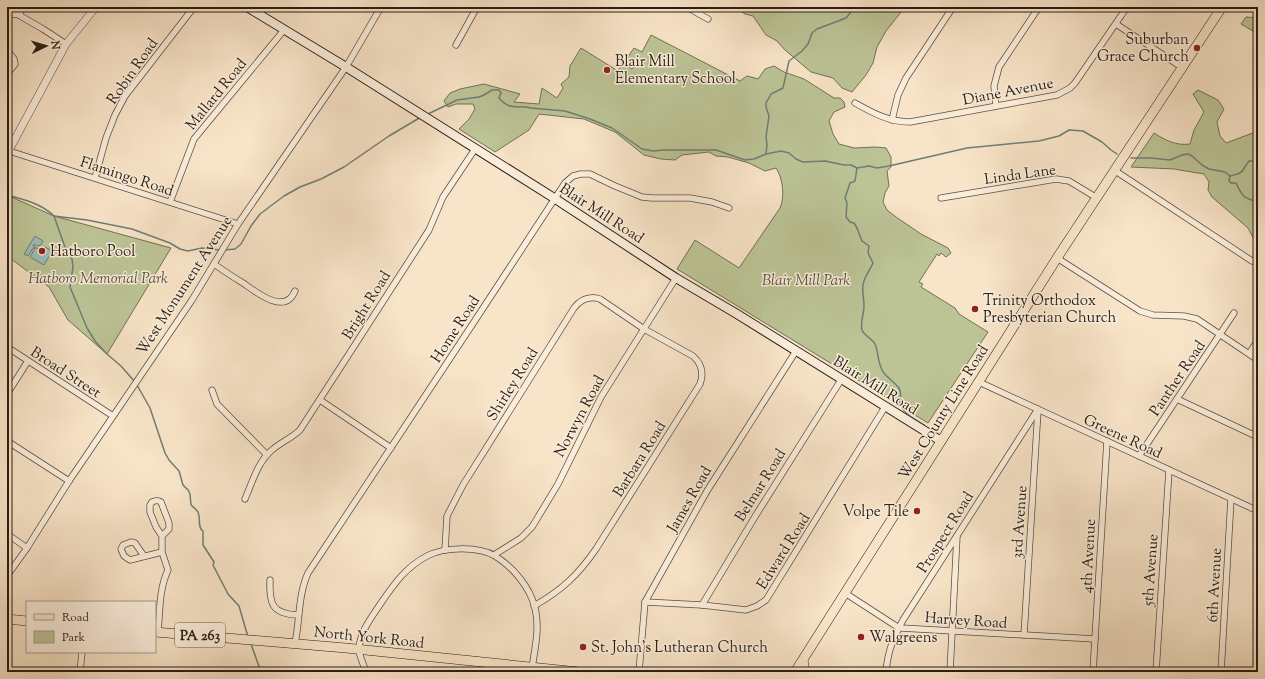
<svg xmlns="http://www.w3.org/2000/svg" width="1265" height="679" viewBox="0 0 1265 679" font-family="'Sorts Mill Goudy',serif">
<rect width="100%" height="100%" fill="#f8e4c8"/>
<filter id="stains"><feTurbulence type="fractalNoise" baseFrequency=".005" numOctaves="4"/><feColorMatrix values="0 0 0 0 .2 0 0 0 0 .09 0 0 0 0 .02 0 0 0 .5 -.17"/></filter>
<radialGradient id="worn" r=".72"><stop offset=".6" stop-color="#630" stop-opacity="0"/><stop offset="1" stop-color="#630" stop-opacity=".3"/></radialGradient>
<g fill="#bcc496" stroke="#727054">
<path d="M742,7H905L886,31L877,47L873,63L866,75L852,92L842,88L833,78L811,72L785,50L777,41L766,35L753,16L745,14L742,12Z"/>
<path d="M1246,17L1258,18V34L1241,24Z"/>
<path d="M651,35L740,81L747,76L758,79L765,69L774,66L784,72L804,79L834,98H840L844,102L845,107L834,112L829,121L833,134L839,144L854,148L876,147L886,148L891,157V167L887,171L889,186L885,193L883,202L887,210L896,217L921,234L948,248L951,253L946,257L941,253L939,256L937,254L919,282L923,284L921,287L955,308L959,314L988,332L928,423L677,269L695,240L739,268L780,208C785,197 783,178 776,168L765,171L749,163L728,157L716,156L709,152L682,155L675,160L661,159L644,155L615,132L584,119L539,114L529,130L495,152L459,129L469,119L475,109L473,104H456L448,107L444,101L450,93L460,89L484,84L520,94L514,102L539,104L542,88L557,98L563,88L561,84L569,77L570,66L581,48L618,71L623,63L632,69L634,67L625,61L634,48L642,52Z"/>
<path d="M1198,90L1218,100L1224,109L1217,122L1220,136L1226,143L1258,131V247L1248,228L1212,197L1208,190L1209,182L1204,174L1174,169L1131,167L1154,133C1165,140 1176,146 1190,144L1194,130L1204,112L1193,94Z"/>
<path d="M7,195L54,216L171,248L107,354L68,320L49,287L7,256Z"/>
</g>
<path fill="#9dbeb8" stroke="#6e7e76" d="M35,236L43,241L41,245L37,246L34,244L33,246L40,250L45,247L52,251L44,265L30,257L35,248H33L28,256L24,254Z"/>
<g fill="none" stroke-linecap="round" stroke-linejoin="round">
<g stroke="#6e7e76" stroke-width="1.5">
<path d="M428,114L457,100L479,97L484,95L492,90H499L501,93L499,98C511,112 518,104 531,108L565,111L590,119L612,128L642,149L653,151L663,150H716L745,160L754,159L766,154L781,151L789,153L796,159L803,162L825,161L844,165H851L857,168L869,166L877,168L889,166L967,148L1039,141L1059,136L1069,130L1083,131L1102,142L1111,150L1117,154"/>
<path d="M766,153L767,145L766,137L769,116L766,107V103L771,94L783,88L789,61L802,51L808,44L812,33L817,29L846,18L855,7"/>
<path d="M1131,158H1151L1170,160L1182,155L1188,154L1192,156L1202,165L1209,169L1225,172L1230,176C1245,173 1241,171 1249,161H1255L1258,162"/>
<path d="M857,168L855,181L850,183L845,198L847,203L846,217L850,222L854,223L857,228L862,241L869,246L868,253L873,263C870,270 864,277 863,285C862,292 864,299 864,306C864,314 860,322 862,330C864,336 872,338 875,344C879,353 877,364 884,373C888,378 894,382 899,388C902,393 900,397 900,402C901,413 916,420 924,425"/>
<path d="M1230,176L1229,181L1231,183H1236C1238,187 1240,192 1243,195C1249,202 1253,196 1258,208"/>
<path d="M7,195C23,199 42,204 54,216L66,250L72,259L73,267L70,287L87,328L95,341L107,354L121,366L135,382"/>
<path d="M54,216L87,220L132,229L170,243L180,249L188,251L202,248L220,250"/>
<path d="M224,250L235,249L241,244L251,226L260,214L284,196L300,187L321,179L344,167L389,136L421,117"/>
<path d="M137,385L150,408L165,453L169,460L179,471L183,485L188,490L190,494L191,505C193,507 196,509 198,512C201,519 197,527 203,531V545L214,562L213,565L228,594L239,606L248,637"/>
<path d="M251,644L261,672"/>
</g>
<defs>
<g id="minor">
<path d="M687,7L708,19"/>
<path d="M7,15L17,14L43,29L66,44"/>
<path d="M19,15L23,7"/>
<path d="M1116,24L1183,68"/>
<path d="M456,45L477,7"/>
<path d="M7,50L14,59L15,64L7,74"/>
<path d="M855,103C873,113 889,122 910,122L1057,95L1070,88L1075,83L1127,7"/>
<path d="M996,106L994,86L999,67L1039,7"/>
<path d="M892,120L898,95L906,78L953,7"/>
<path d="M9,151L238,224"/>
<path d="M1114,170L1252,261"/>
<path d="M95,178L106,138L115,115L125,96L194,7"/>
<path d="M941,198L1056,179L1069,181L1097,198"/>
<path d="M170,202L194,139L284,30"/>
<path d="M1057,258L1140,311L1153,315L1184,316L1197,319L1258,360"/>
<path d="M214,264C224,271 233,277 243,283C256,292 285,316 295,291"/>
<path d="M7,347L113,416"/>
<path d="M1249,354L1258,340"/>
<path d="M979,382L1258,511"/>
<path d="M212,390L217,404L267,455"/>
<path d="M7,394L28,361"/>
<path d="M1177,399L1258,437"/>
<path d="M320,400L391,448"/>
<path d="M7,441L69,481"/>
<path d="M1139,456L1234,313"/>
<path d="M245,499C252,483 258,461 272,450C281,442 292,438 300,430L429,230L443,197L475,149"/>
<path d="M7,534L27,548"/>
<path d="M445,550L447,516L463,485L574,308C581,299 590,296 600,299L644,329L693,356C702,364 704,373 700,384L596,549C578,575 562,590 534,606"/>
<path d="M494,555L521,538L532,527L558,484L601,397L676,278"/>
<path d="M144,556L135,543L131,542L123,545L121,549L124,556L130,560L162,552"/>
<path d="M7,576L27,548L69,481L192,300L238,224L346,67L381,7"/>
<path d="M270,580C269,604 272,614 298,615"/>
<path d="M845,593L896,626L901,628L1095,639"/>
<path d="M645,602L702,605L746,610L757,606L766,600L885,407"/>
<path d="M702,605L756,515L841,380"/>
<path d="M158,632C160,611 159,589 168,570L162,552V536L156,527L150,512V505L152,502C156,500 158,500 161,502L169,523V529L162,536"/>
<path d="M1024,635L1038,410"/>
<path d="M295,643C300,620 298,595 308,573L474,322L565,183L573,176L581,174H590L615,186L642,197L652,198H690L712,202L729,208"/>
<path d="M80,672L82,652"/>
<path d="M366,672C364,665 359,656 359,649C360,631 372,617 381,603C394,584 406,567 427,556C444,547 478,546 495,556C513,567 530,587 535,608C540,627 535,648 532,668"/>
<path d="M488,672L489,663"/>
<path d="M639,672L645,602L707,491L796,351"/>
<path d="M886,672C888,650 893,639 903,620L1038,409"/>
<path d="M950,672L957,536"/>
<path d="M1093,672L1107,441"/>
<path d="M1156,672L1169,470"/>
<path d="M1221,672L1231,499"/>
</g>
<path id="tertiary" d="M7,154L66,44L96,7"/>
<path id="secondary" d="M247,7L346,67L554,198L676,278L737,314L941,441"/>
<path id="primary" d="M795,672L1057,258L1222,7"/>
<g id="trunk">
<path d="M7,619L27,621"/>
<path d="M155,632L346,648L579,672"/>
<path d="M803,660L805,672"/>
</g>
</defs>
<use href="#minor" stroke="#5c4f40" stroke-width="7"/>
<use href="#tertiary" stroke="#5c4f40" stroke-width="8"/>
<use href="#secondary" stroke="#281d12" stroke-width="10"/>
<use href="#primary" stroke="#281d12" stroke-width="10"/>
<use href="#trunk" stroke="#281d12" stroke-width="10"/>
<use href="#minor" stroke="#faeddb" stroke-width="5.5"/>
<use href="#tertiary" stroke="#faeddb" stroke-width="7"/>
<use href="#secondary" stroke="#faeddb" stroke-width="8"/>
<use href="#primary" stroke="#f8e4c8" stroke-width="9"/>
<use href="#trunk" stroke="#f8e4c8" stroke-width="9"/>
</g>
<g fill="#8f2418" stroke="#faeddb" stroke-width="1.5">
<circle cx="1197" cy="48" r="4"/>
<circle cx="607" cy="70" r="4"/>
<circle cx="42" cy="251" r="4"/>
<circle cx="975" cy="309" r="4"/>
<circle cx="917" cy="511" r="4"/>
<circle cx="861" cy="637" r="4"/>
<circle cx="583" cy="647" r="4"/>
</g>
<g text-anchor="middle" stroke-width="3" stroke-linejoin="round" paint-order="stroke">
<rect fill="#faeddb" stroke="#675b4e" stroke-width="1" x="175" y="623" width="50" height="24" rx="3"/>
<g font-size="14" font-weight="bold" fill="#281d12">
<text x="200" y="640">PA 263</text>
</g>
<g font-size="15" fill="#281d12" stroke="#faeddb" text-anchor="start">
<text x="1189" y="44" text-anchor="end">Suburban<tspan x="1189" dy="17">Grace Church</tspan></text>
<text x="615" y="66">Blair Mill<tspan x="615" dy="17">Elementary School</tspan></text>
<text x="50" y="256">Hatboro Pool</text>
<text x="983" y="305">Trinity Orthodox<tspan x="983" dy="17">Presbyterian Church</tspan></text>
<text x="909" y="516" text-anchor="end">Volpe Tile</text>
<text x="869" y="642">Walgreens</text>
<text x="591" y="652">St. John's Lutheran Church</text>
</g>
<g font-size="15" fill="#281d12" stroke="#faeddb">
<text transform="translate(132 71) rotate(-55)" y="5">Robin Road</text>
<text transform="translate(1008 91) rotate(-11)" y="5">Diane Avenue</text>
<text transform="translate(216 94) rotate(-51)" y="5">Mallard Road</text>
<text transform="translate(1020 174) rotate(-8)" y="5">Linda Lane</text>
<text transform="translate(127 176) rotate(18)" y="5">Flamingo Road</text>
<text transform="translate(602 213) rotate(33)" y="5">Blair Mill Road</text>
<text transform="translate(184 285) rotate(-57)" y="5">West Monument Avenue</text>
<text transform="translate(366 305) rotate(-58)" y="5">Bright Road</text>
<text transform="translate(455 329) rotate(-57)" y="5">Home Road</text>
<text transform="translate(66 372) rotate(33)" y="5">Broad Street</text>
<text transform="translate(1177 378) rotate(-56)" y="5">Panther Road</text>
<text transform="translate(512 384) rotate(-58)" y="5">Shirley Road</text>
<text transform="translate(876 385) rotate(32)" y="5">Blair Mill Road</text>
<text transform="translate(943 412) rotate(-58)" y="5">West County Line Road</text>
<text transform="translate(579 416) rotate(-62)" y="5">Norwyn Road</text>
<text transform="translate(1123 436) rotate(25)" y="5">Greene Road</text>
<text transform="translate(639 459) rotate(-58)" y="5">Barbara Road</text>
<text transform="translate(760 485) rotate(-58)" y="5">Belmar Road</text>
<text transform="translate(689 499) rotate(-60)" y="5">James Road</text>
<text transform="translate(1019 522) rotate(-86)" y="5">3rd Avenue</text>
<text transform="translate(945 532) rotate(-58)" y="5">Prospect Road</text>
<text transform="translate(783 551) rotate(-58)" y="5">Edward Road</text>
<text transform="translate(1088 556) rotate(-87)" y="5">4th Avenue</text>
<text transform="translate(1150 570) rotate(-86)" y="5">5th Avenue</text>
<text transform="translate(1214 585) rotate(-87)" y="5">6th Avenue</text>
<text transform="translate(966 620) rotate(4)" y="5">Harvey Road</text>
<text transform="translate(369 637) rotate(6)" y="5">North York Road</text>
</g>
<g font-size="15" font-style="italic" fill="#544f3a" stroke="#faeddb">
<text x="98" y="283">Hatboro Memorial Park</text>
<text x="806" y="285">Blair Mill Park</text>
</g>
</g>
<rect width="1265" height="679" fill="none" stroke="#f8e4c8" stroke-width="24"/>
<rect x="8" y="8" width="1249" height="663" fill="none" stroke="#281d12" stroke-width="2"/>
<rect x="12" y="12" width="1241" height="655" fill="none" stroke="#281d12"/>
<rect x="26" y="601" width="130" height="52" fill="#faeddb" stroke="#a69a8b"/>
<rect x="34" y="614" width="20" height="6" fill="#f8e4c8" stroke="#a69a8b"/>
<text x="62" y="621" font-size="12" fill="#281d12">Road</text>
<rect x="34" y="631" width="20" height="12" fill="#bcc496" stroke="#a69a8b"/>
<text x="62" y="641" font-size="12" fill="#281d12">Park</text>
<g transform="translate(46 46) rotate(85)" stroke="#faeddb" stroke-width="3" paint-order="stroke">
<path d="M0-3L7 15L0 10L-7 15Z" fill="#281d12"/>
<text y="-6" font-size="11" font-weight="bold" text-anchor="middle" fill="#281d12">N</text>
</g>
<rect width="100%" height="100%" filter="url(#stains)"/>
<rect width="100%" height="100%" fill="url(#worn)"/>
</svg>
